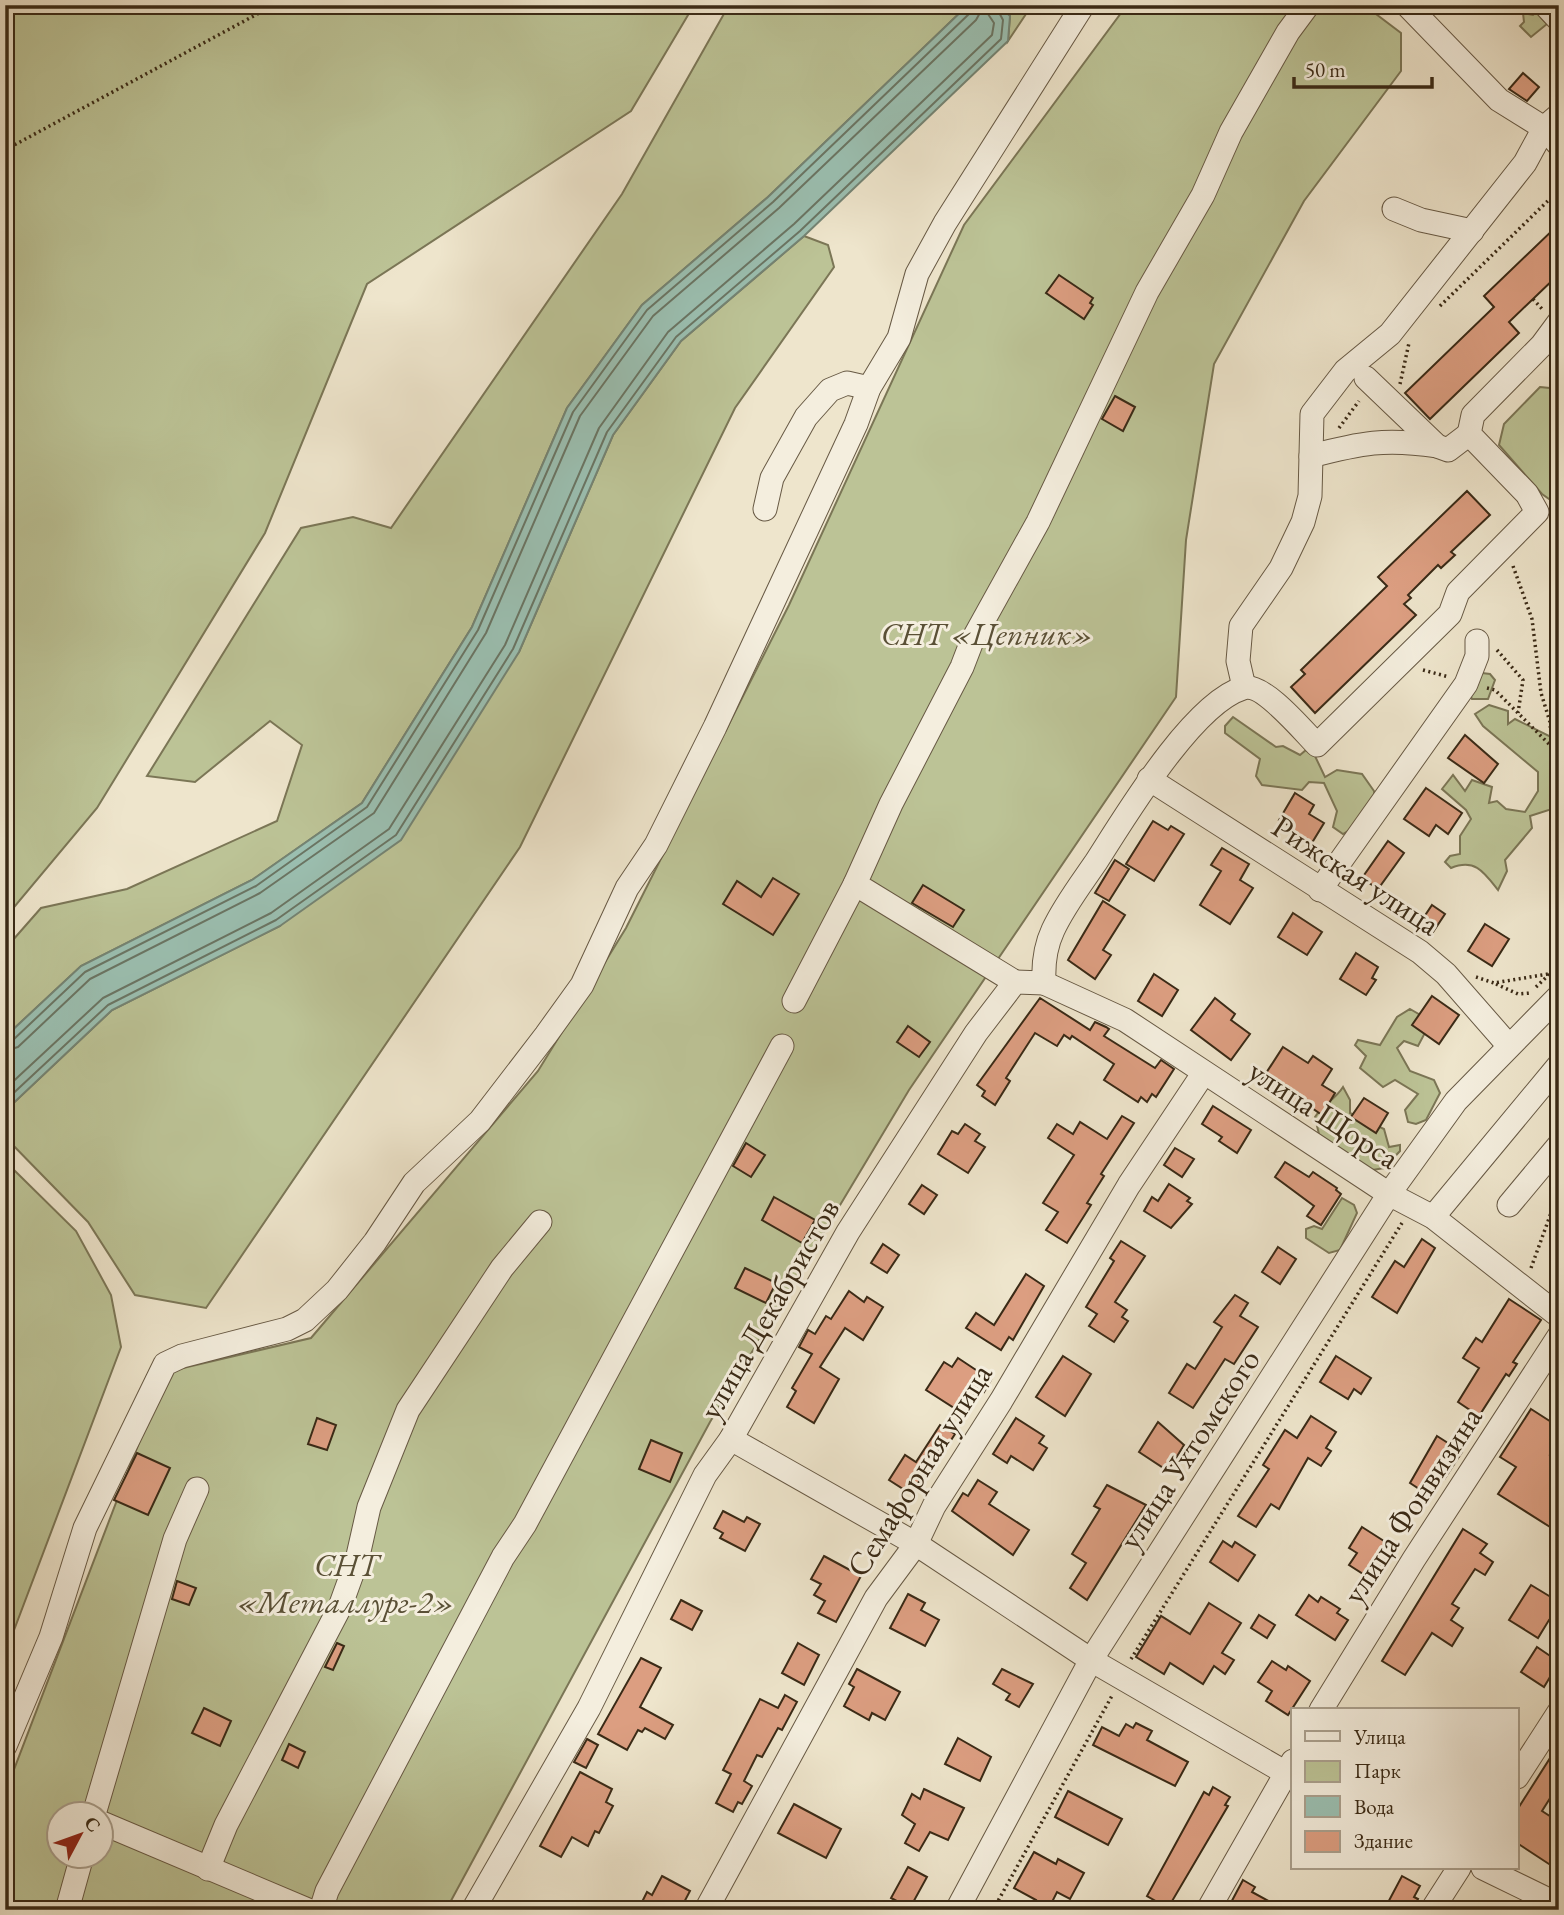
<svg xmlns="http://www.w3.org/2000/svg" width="1564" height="1915" viewBox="0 0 1564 1915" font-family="'EB Garamond',serif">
<rect width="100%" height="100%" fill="#eee5cc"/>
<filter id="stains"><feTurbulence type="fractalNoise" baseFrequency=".00286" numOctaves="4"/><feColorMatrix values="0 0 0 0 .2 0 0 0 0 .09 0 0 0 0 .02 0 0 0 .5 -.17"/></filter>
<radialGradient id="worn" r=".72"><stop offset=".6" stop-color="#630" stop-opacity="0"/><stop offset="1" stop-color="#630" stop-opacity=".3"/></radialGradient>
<g fill="#bcc396" stroke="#7b7656" stroke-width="2" fill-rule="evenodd">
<path d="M5,5H694L631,111L367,284L265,533L97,808L5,918Z"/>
<path d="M729,5H968L768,197L642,305L567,408L472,627L362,803L252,880L81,966L5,1037V949L41,908L127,889L277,821L302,745L270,721L195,782L147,776L301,528L353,517L391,528L622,194Z"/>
<path d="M999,5H1032L1008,41L1010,16Z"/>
<path d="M1127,5H1364L1401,33V71L1304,201L1214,364L1186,540L1176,697L909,1090L710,1422L446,1910H5V1793L166,1372L311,1338L538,1071L626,928L789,605L964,225ZM60,1814H102V1856H60Z"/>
<path d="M1536,12L1547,24L1531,37L1520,26L1524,22L1523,13L1533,15Z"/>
<path d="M804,236L828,245L834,267L735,408L520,847L206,1308L135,1295L88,1222L5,1137V1111L112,1010L280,926L519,652L613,435L681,341Z"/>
<path d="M1540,387L1559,389V506L1542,494L1499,445L1504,424Z"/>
<path d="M1482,673L1490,674L1495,680L1488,699H1472L1468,691Z"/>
<path d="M1489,705L1508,711V724L1515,719L1555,739L1559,735C1559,752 1552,784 1557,796L1552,809L1530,816L1532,828L1505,860L1507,871L1498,890C1484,872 1475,858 1451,868L1445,862L1450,856L1460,854V836L1471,819L1466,810L1442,789L1453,775L1465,791L1472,780L1492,787L1489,803L1497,801L1506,809L1525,812L1538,791V772L1483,726L1475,714Z"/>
<path d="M1233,717L1276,747L1283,746L1300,755L1306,750L1314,754L1325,777L1337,770L1362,774L1374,791L1378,823L1353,828L1343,834L1333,827L1337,811L1324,783L1309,782L1302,790L1262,785L1256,776L1260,759L1225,733V726Z"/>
<path d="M1410,1009L1422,1016L1427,1029L1418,1046L1404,1041L1397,1048L1410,1071L1434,1080L1440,1093L1426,1120L1416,1124L1408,1122L1405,1110L1418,1094L1395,1080L1383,1087L1360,1068L1366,1056L1355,1045L1358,1040L1380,1045L1397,1017Z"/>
<path d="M1343,1087L1350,1100V1113L1384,1129L1389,1147L1400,1145V1151L1384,1168L1367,1171L1321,1143L1315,1117C1323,1104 1335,1100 1343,1087Z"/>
<path d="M13,1169L76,1231L111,1295L121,1347L5,1654V1172Z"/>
<path d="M1342,1198L1354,1205L1357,1213L1340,1250L1329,1253L1306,1238V1229L1314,1226L1322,1229Z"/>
</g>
<path fill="#9bc0b2" stroke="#748474" stroke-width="2" d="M968,5H999L1010,16L1008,41L804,236L681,341L613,435L519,652L401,840L280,926L112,1010L5,1111V1037L81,966L252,880L362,803L472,627L567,408L642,305L768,197Z"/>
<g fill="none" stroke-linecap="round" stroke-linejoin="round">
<g stroke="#6a7564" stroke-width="2">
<path d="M5,1042L13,1040L85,972L256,886L367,807L478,630L573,412L647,310L773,202L970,13L972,5"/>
<path d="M5,1051L18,1047L90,979L260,893L374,813L486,633L580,416L653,316L779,208L976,20L981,11H986L994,23L992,35L794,224L668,332L599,428L505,645L389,829L271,913L103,998L5,1089"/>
<path d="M5,1101L108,1005L276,920L396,835L513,649L607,432L676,337L800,231L1001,39L1003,20L995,5"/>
</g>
</g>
<g fill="#dc9e81" stroke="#3a2a16" stroke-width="2">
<path d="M1523,73L1539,87L1527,101L1509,89Z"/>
<path d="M1559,224V274L1509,322L1519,333L1430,419L1405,393L1494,307L1484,296Z"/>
<path d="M1059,275L1093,298L1090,303L1093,305L1084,319L1046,293Z"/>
<path d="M1115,396L1135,407L1123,431L1102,419Z"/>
<path d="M1467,491L1490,515L1451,552L1455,555L1441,568L1438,565L1408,595L1411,598L1404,604L1416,615L1315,713L1291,687L1305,674L1301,670L1387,586L1378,577Z"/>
<path d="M1465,735L1498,764L1484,783L1448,758Z"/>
<path d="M1426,788L1462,813L1448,834L1436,825L1429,836L1404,819Z"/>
<path d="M1295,793L1314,805L1309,814L1324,823L1310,846L1287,831L1290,826L1279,820Z"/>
<path d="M1153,821L1168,830L1171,826L1184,834L1154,881L1126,864Z"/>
<path d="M1388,841L1404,853L1378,889L1362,878Z"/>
<path d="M1222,848L1249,864L1240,880L1253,888L1230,924L1200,905L1221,871L1211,865Z"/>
<path d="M1115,860L1129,869L1109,901L1095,893Z"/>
<path d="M773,878L799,894L773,935L723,904L737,881L761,897Z"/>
<path d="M923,885L964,910L953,927L912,903Z"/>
<path d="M1103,901L1125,915L1103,950L1111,955L1095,979L1068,960Z"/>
<path d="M1432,905L1445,914L1431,935L1418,926Z"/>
<path d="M1293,913L1322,932L1307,955L1278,937Z"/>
<path d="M1485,924L1509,939L1492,966L1468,951Z"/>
<path d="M1356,953L1378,967L1372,978L1376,980L1366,995L1340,979Z"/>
<path d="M1154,974L1178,990L1162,1016L1138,1001Z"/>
<path d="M1432,996L1459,1015L1439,1044L1412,1025Z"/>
<path d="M1040,998L1090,1030L1095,1022L1106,1027L1109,1029L1104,1036L1155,1068L1161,1060L1174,1069L1156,1097L1152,1094L1147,1102L1141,1097L1138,1102L1104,1080L1114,1064L1072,1036L1070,1039L1064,1035L1057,1046L1035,1033L1006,1078L1010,1081L995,1105L982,1096L985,1091L977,1085Z"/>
<path d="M1215,998L1235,1014L1231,1020L1250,1034L1231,1060L1191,1030Z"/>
<path d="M908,1026L930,1042L919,1057L897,1042Z"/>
<path d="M1283,1047L1308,1063L1313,1056L1332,1069L1322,1085L1335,1093L1322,1115L1309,1106L1305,1112L1259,1084Z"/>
<path d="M1364,1098L1388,1113L1376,1133L1351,1117Z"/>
<path d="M1213,1106L1251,1130L1237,1153L1219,1141L1222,1137L1202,1124Z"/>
<path d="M1122,1116L1134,1123L1101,1174L1104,1176L1087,1203L1091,1205L1067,1243L1046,1230L1058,1212L1043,1203L1074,1155L1048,1138L1057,1124L1073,1134L1080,1122L1107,1139Z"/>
<path d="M965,1124L980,1134L975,1141L985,1147L968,1173L938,1154L952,1131L958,1134Z"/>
<path d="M746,1143L765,1155L751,1177L733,1166Z"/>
<path d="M1175,1148L1194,1159L1182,1177L1164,1165Z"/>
<path d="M1285,1162L1309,1177L1313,1172L1337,1188L1336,1190L1341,1194L1321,1225L1307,1216L1314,1206L1275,1177Z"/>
<path d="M1169,1184L1190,1198L1187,1201L1192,1204L1171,1228L1144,1211L1152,1197L1158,1201Z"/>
<path d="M922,1185L937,1195L924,1214L909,1204Z"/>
<path d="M774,1197L815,1220L802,1243L762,1220Z"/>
<path d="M1422,1239L1435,1248L1397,1313L1372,1297L1395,1261L1404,1267Z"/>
<path d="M1121,1241L1145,1256L1115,1302L1127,1310L1122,1317L1128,1321L1114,1342L1089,1326L1097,1314L1086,1307L1114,1261L1110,1258Z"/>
<path d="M883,1244L899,1255L887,1273L871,1263Z"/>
<path d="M1278,1247L1296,1259L1280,1284L1262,1272Z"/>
<path d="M745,1268L776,1283L766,1303L735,1288Z"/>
<path d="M1026,1274L1044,1286L1013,1340L1009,1337L1001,1350L966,1328L976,1313L994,1325Z"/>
<path d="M849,1291L864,1302L867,1297L883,1307L863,1340L845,1328L820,1367L839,1379L814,1423L787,1407L796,1391L792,1388L812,1354L799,1347L808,1330L815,1334L826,1316L831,1319Z"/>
<path d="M1235,1295L1248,1303L1240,1316L1258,1327L1234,1364L1225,1359L1193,1408L1169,1393L1187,1364L1195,1369L1222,1327L1214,1322Z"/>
<path d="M1509,1299L1541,1320L1513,1362L1517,1364L1509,1376L1506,1374L1479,1416L1458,1402L1479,1368L1463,1358L1476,1338L1482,1342Z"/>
<path d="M1063,1356L1091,1374L1065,1416L1036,1397Z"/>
<path d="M1336,1356L1371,1378L1361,1394L1354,1389L1348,1399L1320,1382Z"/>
<path d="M958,1358L991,1380L984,1392L978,1388L962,1413L926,1390L944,1362L952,1367Z"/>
<path d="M1531,1409L1559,1427V1441L1550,1455L1559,1460V1514L1550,1527L1498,1494L1516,1467L1500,1457Z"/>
<path d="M1311,1416L1336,1432L1326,1448L1331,1451L1321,1466L1308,1458L1279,1509L1271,1504L1256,1527L1238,1516L1269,1469L1263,1465L1285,1430L1297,1438Z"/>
<path d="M317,1418L336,1425L327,1450L308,1444Z"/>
<path d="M1016,1418L1044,1436L1039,1443L1047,1448L1033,1470L1011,1456L1007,1463L993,1454Z"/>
<path d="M1158,1422L1184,1445L1168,1471L1139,1452Z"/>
<path d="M940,1425L955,1434L944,1451L940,1449L911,1494L889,1480L905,1455L916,1462Z"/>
<path d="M1437,1436L1462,1452L1445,1478L1439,1474L1427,1494L1410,1483Z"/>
<path d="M651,1440L682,1453L670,1482L639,1469Z"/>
<path d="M137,1453L170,1468L148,1515L114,1500Z"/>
<path d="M978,1480L997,1492L989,1504L1029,1530L1013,1555L952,1511L963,1493L968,1496Z"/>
<path d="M1107,1485L1146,1505L1087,1600L1070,1588L1086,1563L1072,1554L1100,1509L1094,1506Z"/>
<path d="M723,1511L744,1522L747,1517L760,1524L745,1551L720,1538L723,1533L714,1528Z"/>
<path d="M1362,1527L1387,1543L1382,1550L1387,1554L1371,1579L1349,1565L1357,1553L1349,1548Z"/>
<path d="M1463,1529L1487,1544L1480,1553L1493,1562L1485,1575L1475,1569L1452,1604L1459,1608L1451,1620L1463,1628L1452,1646L1432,1633L1405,1675L1382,1661Z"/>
<path d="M1223,1541L1232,1547L1235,1542L1255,1555L1238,1581L1210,1562Z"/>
<path d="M824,1556L861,1576L836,1622L818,1613L825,1601L814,1595L821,1584L811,1579Z"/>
<path d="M177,1581L196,1588L189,1605L172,1599Z"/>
<path d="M1531,1585L1559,1602V1626L1549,1620L1538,1638L1509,1620Z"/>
<path d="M908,1594L925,1603L921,1610L939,1620L925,1646L890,1628Z"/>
<path d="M1309,1595L1318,1602L1321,1597L1340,1609L1337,1613L1348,1620L1335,1640L1296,1615Z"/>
<path d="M681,1600L702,1611L692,1630L671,1619Z"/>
<path d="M1209,1603L1241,1623L1222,1653L1234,1660L1225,1674L1214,1666L1203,1684L1170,1663L1164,1674L1136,1657L1161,1616L1190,1634Z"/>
<path d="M1259,1615L1275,1625L1267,1638L1251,1628Z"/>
<path d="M337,1643L344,1646L333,1670L325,1667Z"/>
<path d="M798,1643L819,1655L804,1685L782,1673Z"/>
<path d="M1537,1647L1559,1662L1544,1687L1521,1672Z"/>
<path d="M641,1658L661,1668L640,1707L673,1725L665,1739L645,1728L642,1732L638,1730L627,1750L598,1734Z"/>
<path d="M1272,1661L1286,1670L1288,1666L1310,1681L1288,1715L1266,1701L1272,1691L1258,1682Z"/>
<path d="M857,1669L900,1692L885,1720L872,1713L869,1720L844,1706L854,1687L849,1684Z"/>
<path d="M1002,1669L1033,1684L1019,1707L1006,1700L1010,1694L993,1684Z"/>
<path d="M785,1695L797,1702L782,1730L778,1728L762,1757L757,1755L744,1781L752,1786L742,1804L738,1802L733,1812L716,1803L731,1774L723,1770L760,1699L778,1708Z"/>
<path d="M204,1708L231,1721L220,1746L192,1733Z"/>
<path d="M1136,1723L1152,1731L1147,1740L1188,1762L1175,1786L1093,1745L1102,1727L1119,1736L1126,1724L1133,1728Z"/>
<path d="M958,1738L991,1757L980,1781L945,1764Z"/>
<path d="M587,1739L598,1745L586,1768L574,1762Z"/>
<path d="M289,1744L305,1752L298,1768L282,1760Z"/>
<path d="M1559,1744V1784L1542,1811L1559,1822V1856L1552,1866L1517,1843V1810Z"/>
<path d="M580,1772L612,1789L606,1802L613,1806L599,1833L595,1831L588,1846L572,1837L561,1857L540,1846Z"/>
<path d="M1213,1787L1230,1797L1225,1805L1228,1806L1168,1908L1147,1896L1204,1792L1209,1795Z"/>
<path d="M924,1789L964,1808L948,1840L930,1832L919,1851L905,1843L915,1824L902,1815L912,1794L920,1799Z"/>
<path d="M1068,1791L1122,1819L1108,1845L1055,1817Z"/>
<path d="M794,1804L841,1829L826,1858L778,1833Z"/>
<path d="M1034,1852L1056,1864L1058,1859L1084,1873L1070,1899L1057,1892L1048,1910H1041L1033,1906L1036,1900L1014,1888Z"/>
<path d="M908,1867L927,1877L910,1908L891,1898Z"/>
<path d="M662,1876L690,1891L680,1910H638L647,1892L652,1895Z"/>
<path d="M1402,1876L1420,1886L1414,1897L1418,1899L1412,1910H1384Z"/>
<path d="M1243,1880L1255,1887L1252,1892L1285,1910H1227Z"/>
</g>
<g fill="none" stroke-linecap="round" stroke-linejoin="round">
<defs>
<g id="minor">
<path d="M1545,5L1559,20"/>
<path d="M1559,115L1544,128L1559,145"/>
<path d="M1394,209L1421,220L1472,231"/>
<path d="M1366,378L1437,446L1448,450L1469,434"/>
<path d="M1311,456C1361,443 1385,438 1437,446"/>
<path d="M765,509L772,478L806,417L830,390L847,383L869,388"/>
<path d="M1244,687L1238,661L1241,626L1281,568L1303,522L1310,496L1312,414L1345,371L1390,334L1525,163L1544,128L1499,100L1407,5"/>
<path d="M1149,779L1420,952L1446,974L1509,1046"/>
<path d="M1320,890L1466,684L1477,656V641"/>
<path d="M1015,982L855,884L891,804L962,667L972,641L1038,522L1147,292L1203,195L1231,132L1288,32L1308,5"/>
<path d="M1044,983L1125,1020L1389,1194L1433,1217L1559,1316"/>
<path d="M794,1001L855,884"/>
<path d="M1509,1205L1559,1145"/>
<path d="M1433,1217L1559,1065"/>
<path d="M731,1439L916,1544L1091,1660L1293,1777"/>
<path d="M1321,1710L1414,1559L1559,1336"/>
<path d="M5,1746L51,1637L85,1528L165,1364L182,1356L287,1329L305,1320L337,1290L375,1242L414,1183L480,1121L546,1035L582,985L627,888L656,845L715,727L856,424L869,388L899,338L917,274L945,223L1083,5"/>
<path d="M1517,1777L1559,1712"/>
<path d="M94,1814L175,1539L197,1489"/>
<path d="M102,1823L308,1910"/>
<path d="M1483,1868L1559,1905"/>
<path d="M208,1869L226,1825L340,1607L357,1560L369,1507L408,1410L502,1268L540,1222"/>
<path d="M67,1910L82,1856"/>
<path d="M321,1910L327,1891L503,1557L525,1524L782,1046"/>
<path d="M473,1910L589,1708L705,1475L731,1439L848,1232L976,1033L1015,982L1044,983C1043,964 1045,947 1053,930C1064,906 1081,884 1096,862C1125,817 1192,704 1243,688C1263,682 1304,732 1317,745L1450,614L1458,592L1537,512L1527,494L1469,434L1473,415L1542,345L1559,322"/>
<path d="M706,1910L876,1598L916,1544L934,1506L1001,1401L1129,1185L1203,1074"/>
<path d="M957,1910L1091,1660L1389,1194L1456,1101L1559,996"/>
<path d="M1208,1910L1293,1761"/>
<path d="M1432,1910L1459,1868"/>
</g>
</defs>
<use href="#minor" stroke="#675944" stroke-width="25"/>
<g stroke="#3a2a16" stroke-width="3.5" stroke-dasharray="2 3.5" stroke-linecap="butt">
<path d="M5,150L274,5"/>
<path d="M1533,299L1543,310"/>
<path d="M1440,306L1559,190"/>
<path d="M1400,384L1409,343"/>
<path d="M1339,428L1359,401"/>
<path d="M1513,566L1532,619L1541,693L1550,722L1552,747"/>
<path d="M1497,650L1523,680L1518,713"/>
<path d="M1423,670L1449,677"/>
<path d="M1487,688L1495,690L1552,747L1559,759"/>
<path d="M1476,977L1494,983L1548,974"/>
<path d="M1496,984L1518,994L1531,993"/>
<path d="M1536,987L1559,965"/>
<path d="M1531,1268L1559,1191"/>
<path d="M1131,1659L1402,1223"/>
<path d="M993,1910L1113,1694"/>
</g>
<use href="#minor" stroke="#f4eede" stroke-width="23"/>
</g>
<g text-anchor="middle" stroke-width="6" stroke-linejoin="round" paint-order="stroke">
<g font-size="32" font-style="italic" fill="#5a5036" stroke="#f4eede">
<text x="987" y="645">СНТ «Цепник»</text>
<text x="346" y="1576">СНТ<tspan x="346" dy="37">«Металлург-2»</tspan></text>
</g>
<g font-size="32" fill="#3a2a16" stroke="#f4eede">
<text transform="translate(1356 875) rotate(33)" y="11">Рижская улица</text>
<text transform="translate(1324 1114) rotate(33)" y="11">улица Щорса</text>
<text transform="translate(769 1309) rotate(-60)" y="11">улица Декабристов</text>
<text transform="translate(1189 1449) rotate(-57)" y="11">улица Ухтомского</text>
<text transform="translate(919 1470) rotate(-58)" y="11">Семафорная улица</text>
<text transform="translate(1412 1505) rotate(-57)" y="11">улица Фонвизина</text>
</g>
</g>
<rect width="1564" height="1915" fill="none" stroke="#eee5cc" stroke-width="28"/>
<rect x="7" y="7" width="1550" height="1901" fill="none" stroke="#3a2a16" stroke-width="3.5"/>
<rect x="14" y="14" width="1536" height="1887" fill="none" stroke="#3a2a16" stroke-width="2"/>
<rect x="1291" y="1708" width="228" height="161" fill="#f4eede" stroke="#aaa08e" stroke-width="2"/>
<rect x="1305" y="1731" width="35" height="10" fill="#f4eede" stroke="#aaa08e" stroke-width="2"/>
<text x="1354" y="1744" font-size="21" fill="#3a2a16">Улица</text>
<rect x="1305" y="1761" width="35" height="21" fill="#bcc396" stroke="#aaa08e" stroke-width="2"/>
<text x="1354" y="1778" font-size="21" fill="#3a2a16">Парк</text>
<rect x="1305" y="1796" width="35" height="21" fill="#9bc0b2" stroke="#aaa08e" stroke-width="2"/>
<text x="1354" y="1814" font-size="21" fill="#3a2a16">Вода</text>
<rect x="1305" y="1831" width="35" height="21" fill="#dc9e81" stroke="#aaa08e" stroke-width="2"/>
<text x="1354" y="1848" font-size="21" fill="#3a2a16">Здание</text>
<g transform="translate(80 1835) rotate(49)"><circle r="33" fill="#f4eede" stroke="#aaa08e" stroke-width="2"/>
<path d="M0-5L12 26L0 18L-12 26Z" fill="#8f2418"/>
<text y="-10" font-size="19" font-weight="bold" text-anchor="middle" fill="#3a2a16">С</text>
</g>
<path d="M1294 77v10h138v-10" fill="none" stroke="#3a2a16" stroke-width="3.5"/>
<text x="1305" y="77" font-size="21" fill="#3a2a16" stroke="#f4eede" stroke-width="5" paint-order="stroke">50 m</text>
<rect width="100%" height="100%" filter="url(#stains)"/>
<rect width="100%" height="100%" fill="url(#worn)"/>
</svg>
